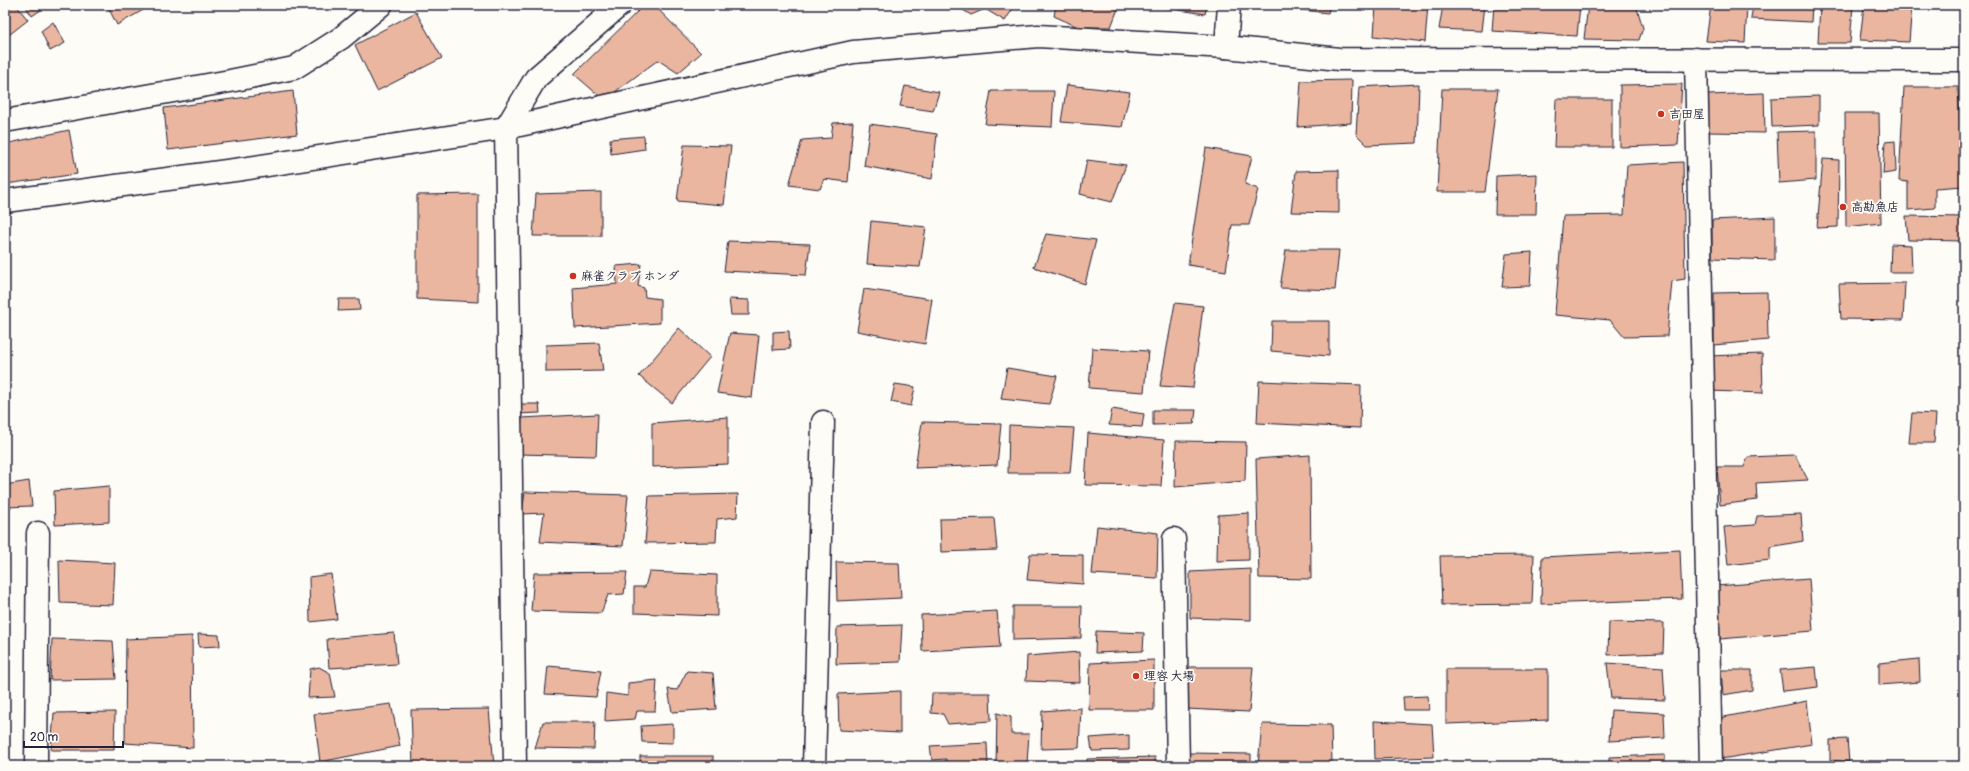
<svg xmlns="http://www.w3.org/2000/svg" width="1969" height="771" viewBox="0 0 1969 771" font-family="Pangolin,'Klee One',sans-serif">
<rect width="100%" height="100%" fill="#fdfcf7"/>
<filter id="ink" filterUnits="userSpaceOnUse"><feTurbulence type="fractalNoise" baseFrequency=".025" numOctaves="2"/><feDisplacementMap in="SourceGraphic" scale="8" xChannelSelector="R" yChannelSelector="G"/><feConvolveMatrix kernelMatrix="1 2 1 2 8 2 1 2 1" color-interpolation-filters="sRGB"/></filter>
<g filter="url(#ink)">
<g fill="#ebb69f" stroke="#22223b">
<path d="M5,5H16L28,20L5,38Z"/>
<path d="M25,5H48L32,16Z"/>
<path d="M107,5H152L117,25Z"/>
<path d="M644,5H654L701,53L678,73L658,60L604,100L574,74Z"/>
<path d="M955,5H1015L1005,21L985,9L971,15Z"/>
<path d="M1056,5H1110L1119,6L1111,27H1078L1054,16Z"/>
<path d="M1148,5H1207L1205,14Z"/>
<path d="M1259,5H1330L1328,13Z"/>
<path d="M1376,5H1428L1425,42L1374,36Z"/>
<path d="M1443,5H1484L1481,31L1439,29Z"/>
<path d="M1494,5H1580L1577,36L1492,31Z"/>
<path d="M1588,5H1636L1643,28L1639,40L1584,39Z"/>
<path d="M1711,5H1747L1745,43L1706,41Z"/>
<path d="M1753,5H1812L1811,22L1751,19Z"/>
<path d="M1820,5H1853L1850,43H1818Z"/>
<path d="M1864,5H1912L1909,42L1860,40Z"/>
<path d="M1927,5H1964V9L1926,7Z"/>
<path d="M416,12L442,58L377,91L355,45Z"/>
<path d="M53,22L65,43L50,51L41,31Z"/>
<path d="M1352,80L1351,123L1298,127L1301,81Z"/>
<path d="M1419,84L1417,143L1367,145L1356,134L1359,87Z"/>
<path d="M1682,84L1678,145L1620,147V85Z"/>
<path d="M1067,85L1130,92L1122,127L1061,122Z"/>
<path d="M905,86L939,92L933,111L900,106Z"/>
<path d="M1904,87H1958L1961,138H1964V186L1935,188V208L1908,210V182L1899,181Z"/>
<path d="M1442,89H1498L1485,192H1437Z"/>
<path d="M293,91L297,134L168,150L164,108Z"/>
<path d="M991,91H1054L1052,127L985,124Z"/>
<path d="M1764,93L1765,133L1708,132V95Z"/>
<path d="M1819,96V125L1772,127L1771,98Z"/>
<path d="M1556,99H1612V147H1554Z"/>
<path d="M1845,113H1879L1881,223L1846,227Z"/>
<path d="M853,122L848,182L824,179L820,189L789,185L802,140L831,138L833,123Z"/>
<path d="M870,124L937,134L932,179L864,166Z"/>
<path d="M69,130L77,174L6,184L5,144Z"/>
<path d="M1816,131V180L1779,183L1777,132Z"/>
<path d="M644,136L645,149L611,154L610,139Z"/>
<path d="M1895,141L1896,172L1883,174L1885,142Z"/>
<path d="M684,145L731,146L724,205L677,201Z"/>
<path d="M1206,148L1252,156L1245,184L1258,189L1249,225H1232L1226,271L1188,265Z"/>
<path d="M1823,159L1839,160L1838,227L1817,228Z"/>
<path d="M1087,160L1126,165L1112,202L1080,194Z"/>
<path d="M1683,162L1685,279L1672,281L1667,336L1624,337L1610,320L1555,315L1563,216L1624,215L1627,165Z"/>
<path d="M1339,170V213L1291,212L1296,171Z"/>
<path d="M1537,174L1536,214H1495L1496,176Z"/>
<path d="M601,192V236H533L536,194Z"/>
<path d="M478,194V302L417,299V195Z"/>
<path d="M1906,216L1964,217V241L1908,240Z"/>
<path d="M1775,217V260L1712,258V220Z"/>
<path d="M871,221L926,227L920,267L867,264Z"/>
<path d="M1046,234L1096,240L1085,284L1034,267Z"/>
<path d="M728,241L810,244L806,275L724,271Z"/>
<path d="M1891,244L1911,245L1912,272H1890Z"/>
<path d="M1286,250H1339L1335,290L1280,288Z"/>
<path d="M1532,252L1530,286L1502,287L1506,254Z"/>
<path d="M641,264L638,286L644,288L645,297L660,299V323L575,328L573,288L617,284L616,266Z"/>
<path d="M1905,283L1903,320L1841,319L1839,284Z"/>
<path d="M864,289L932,299L925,344L857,331Z"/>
<path d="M1767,292L1768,340L1714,345V293Z"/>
<path d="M339,299H359L360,310L338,311Z"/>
<path d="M729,299L749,300V315H731Z"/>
<path d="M1175,303L1203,306L1193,388L1160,386Z"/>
<path d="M1272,321H1329V356L1271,351Z"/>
<path d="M679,328L710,357L672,403L639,376Z"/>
<path d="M789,331L790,349L773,350V332Z"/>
<path d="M730,333L759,335L752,398L717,393Z"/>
<path d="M599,343L603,371L546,372V345Z"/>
<path d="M1092,348L1148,351L1144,392L1089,388Z"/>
<path d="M1762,354L1763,393L1710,391L1708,356Z"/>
<path d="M1007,368L1057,376L1049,404L1001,399Z"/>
<path d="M1259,381L1361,385L1360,428L1257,423Z"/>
<path d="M895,384L915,387L911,406L891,402Z"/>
<path d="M517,404H539L540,413L517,414Z"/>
<path d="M1112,409L1144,414L1142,427L1109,425Z"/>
<path d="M1153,410H1196L1194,424L1153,425Z"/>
<path d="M1912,413L1936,414L1934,443H1909Z"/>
<path d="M598,414L596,456L519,454L522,418Z"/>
<path d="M728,417V464L652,467V423Z"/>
<path d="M922,422L1001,424L997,465L915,468Z"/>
<path d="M1009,425L1074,428L1070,473H1008Z"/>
<path d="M1088,433L1164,440L1161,486L1085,485Z"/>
<path d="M1176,441L1246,442L1245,481L1175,487Z"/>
<path d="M1310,455L1311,579L1259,578L1256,459Z"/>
<path d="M1795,455L1808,480L1756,483L1757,500L1720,505L1717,467H1744L1748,457Z"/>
<path d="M29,481L32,506L5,507V485Z"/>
<path d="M109,486V522L55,525L54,491Z"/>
<path d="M525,492L628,495L623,546L540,542L544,513L522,514Z"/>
<path d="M738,494L737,517L717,519L716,542L645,543L649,496Z"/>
<path d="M1249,513V560L1217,561L1218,515Z"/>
<path d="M1801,514L1803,541L1770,547V560L1728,565L1724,527L1755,525L1757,516Z"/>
<path d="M994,518L997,550L941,552L940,519Z"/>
<path d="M1097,526L1158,533L1157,578L1092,574Z"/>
<path d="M1680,550L1682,599L1541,604L1542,557Z"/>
<path d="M1030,554L1083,555V584L1027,580Z"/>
<path d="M1534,555L1532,604L1442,605L1440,556Z"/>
<path d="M5,558H8L7,584H5Z"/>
<path d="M59,560L115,563L113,605L60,603Z"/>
<path d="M836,562L899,563L901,598L837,601Z"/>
<path d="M1251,569V620L1190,618V572Z"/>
<path d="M627,572L624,594L608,595L601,613L531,611L534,573Z"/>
<path d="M649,572L717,575V616L634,613V587H645Z"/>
<path d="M331,574L337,619L310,622L309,577Z"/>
<path d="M1809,579L1813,631L1720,639L1716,586Z"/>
<path d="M1013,606H1082L1081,638L1013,640Z"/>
<path d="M997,611L1000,647L922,651L921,615Z"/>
<path d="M1609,622L1664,623L1663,653L1608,655Z"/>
<path d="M902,625L900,662L836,664L837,627Z"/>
<path d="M1096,631L1144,633L1143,651L1095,653Z"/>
<path d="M394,633L397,664L329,668L327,639Z"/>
<path d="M198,634L219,635L220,646L199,647Z"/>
<path d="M192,636L193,748L125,743L126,639Z"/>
<path d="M52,639L113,641L116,679L50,680Z"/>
<path d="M1079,652L1080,683L1026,681L1027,656Z"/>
<path d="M1919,659L1920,682L1879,685V663Z"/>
<path d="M1154,660V710H1089L1090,663Z"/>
<path d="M1607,663L1663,667L1665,700L1611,698Z"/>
<path d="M548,666L601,671L596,697L545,694Z"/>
<path d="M319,667L330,673L335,697L308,698L310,669Z"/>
<path d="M1189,667H1253L1249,712L1186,709Z"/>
<path d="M1816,667L1818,687L1783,691L1780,670Z"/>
<path d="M1446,669H1548V720L1446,724Z"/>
<path d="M1721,670H1752V690L1723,695Z"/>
<path d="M687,671L713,673L716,709L672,712L668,689L677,690Z"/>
<path d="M657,680L655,711H637L635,719L605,721L606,693L628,696V683Z"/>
<path d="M900,691V733L839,730L838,694Z"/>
<path d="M932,693H990L991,721L948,724L943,714L931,713Z"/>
<path d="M1428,696L1429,710H1404L1403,697Z"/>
<path d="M1807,701L1812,744L1721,759L1719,718Z"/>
<path d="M391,704L400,746L320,762L314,714Z"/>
<path d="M1081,708L1079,748L1041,749L1042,711Z"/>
<path d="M489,709L494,766H413L411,710Z"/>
<path d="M1611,710L1664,713L1665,738L1609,741Z"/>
<path d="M115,712L114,750H51L54,713Z"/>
<path d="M997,713L1011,717V734H1029L1027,763L996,766Z"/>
<path d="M1374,721L1432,724L1434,757L1375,759Z"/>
<path d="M543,722H595L594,749L535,748Z"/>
<path d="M673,724V743L642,742L641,726Z"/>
<path d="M1262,724L1331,725L1332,764L1258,765Z"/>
<path d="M1129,735V750L1092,751L1090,738Z"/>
<path d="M1847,739L1849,762L1830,760V740Z"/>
<path d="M987,743L988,766H946V759L932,760L930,746Z"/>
<path d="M1188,753L1251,754V766H1186Z"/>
<path d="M1665,755V766H1609V757Z"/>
<rect x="640" y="756" width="73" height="10"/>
<path d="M1155,757V766H1087V759Z"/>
</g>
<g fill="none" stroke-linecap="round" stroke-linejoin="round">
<defs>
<g id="minor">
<path d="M1226,47L1229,5"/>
<path d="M1696,59L1711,766"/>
<path d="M5,121L230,81L294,68L341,38L381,5"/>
<path d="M5,201L242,169L506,128L853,52L1038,36L1226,47L1339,59L1964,60"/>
<path d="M1174,539L1178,766"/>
<path d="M36,766L38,533"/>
<path d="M515,766L506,128L536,78L620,5"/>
<path d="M814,766L823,422"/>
</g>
</defs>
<use href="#minor" stroke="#22223b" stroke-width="25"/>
<use href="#minor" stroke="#fdfcf7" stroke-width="22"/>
</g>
</g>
<g fill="#c8321e" stroke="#fdfcf7" stroke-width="1.5">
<circle cx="1661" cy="114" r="4"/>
<circle cx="1843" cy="207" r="4"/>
<circle cx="573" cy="276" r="4"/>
<circle cx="1136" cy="676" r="4"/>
</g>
<g text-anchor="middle" stroke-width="3.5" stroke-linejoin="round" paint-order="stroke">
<g font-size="12" font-weight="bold" fill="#22223b" stroke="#fdfcf7" text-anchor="start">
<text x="1669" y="118">吉田屋</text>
<text x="1851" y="211">高勘魚店</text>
<text x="581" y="280">麻雀クラブ ホンダ</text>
<text x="1144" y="680">理容 大場</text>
</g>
</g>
<rect width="1969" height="771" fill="none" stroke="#fdfcf7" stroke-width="20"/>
<rect x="10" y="10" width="1949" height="751" fill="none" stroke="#22223b" stroke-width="1.5" filter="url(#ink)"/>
<path d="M24 741v6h99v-6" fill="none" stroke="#22223b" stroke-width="2"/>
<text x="30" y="741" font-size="12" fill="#22223b" stroke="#fdfcf7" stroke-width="3" paint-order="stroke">20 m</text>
</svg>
